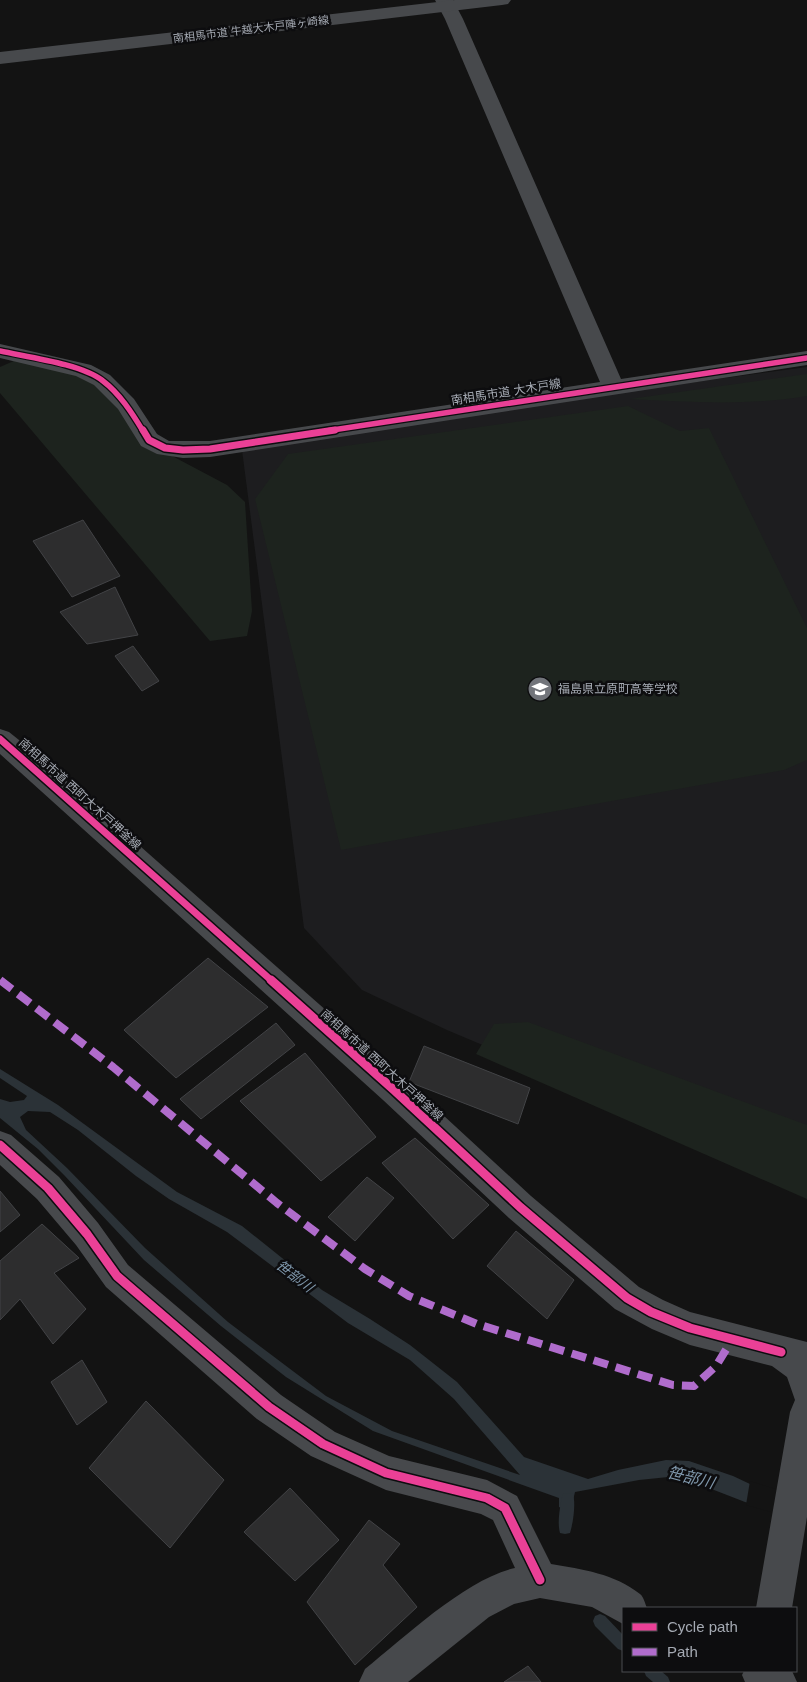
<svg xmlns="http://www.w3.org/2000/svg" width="807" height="1682" viewBox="0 0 807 1682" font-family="Helvetica,'Noto Sans JP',sans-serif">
<rect width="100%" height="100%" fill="#131313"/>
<path fill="#1d1d1f" d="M807,367V1182L447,1030L362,990L304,928L242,450L622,392Z"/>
<g fill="#1d231e">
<path d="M16,360L78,374L106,391L142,440L227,485L245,502L252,611L247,636L210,641L0,393V367Z"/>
<path d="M807,374V396C748,406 689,402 630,399Z"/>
<path d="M628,406L680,431L709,428L807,628V760L784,770L341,850L255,499L288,454Z"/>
<path d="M528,1022L807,1125V1199L476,1054L494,1024Z"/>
</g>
<path fill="#2b3237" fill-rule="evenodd" d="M0,1069L58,1105L177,1192L242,1226L322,1290L370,1319L410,1345L457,1382L524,1457L588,1479L618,1470L666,1460L689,1461L733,1476L750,1484L807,1520L745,1502L678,1476L639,1480L575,1492L570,1513L559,1507V1498L373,1431L286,1377L221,1326L144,1260L64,1175L38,1149L0,1118V1099L10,1102L24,1100L27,1096L0,1078ZM28,1111L50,1112L78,1130L136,1176L169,1199L227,1232L348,1323L410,1360L454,1399L520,1475L392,1431L326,1396L228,1322L145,1248L67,1168L26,1130L20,1117Z"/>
<path fill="#131313" d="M750,1481L807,1499V1522L746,1505Z"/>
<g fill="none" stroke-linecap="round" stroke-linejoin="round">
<g fill="#2b3237" fill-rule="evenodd">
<path d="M568,1493L573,1494C576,1504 573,1523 570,1533L565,1534L560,1533C557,1523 560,1504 563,1494Z"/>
<path d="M600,1614L605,1616L623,1635V1651L618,1649L595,1626L593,1621L595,1616Z"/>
<path d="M644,1671H661L668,1677L670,1682H653L646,1676Z"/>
</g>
</g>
<g fill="#2d2d2e" stroke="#424346">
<path d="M83,520L120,576L72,597L33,541Z"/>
<path d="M115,587L138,635L87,644L60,612Z"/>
<path d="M133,646L159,681L142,691L115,656Z"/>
<path d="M208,958L268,1007L176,1078L124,1030Z"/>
<path d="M276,1023L295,1045L201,1119L180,1099Z"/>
<path d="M424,1046L530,1088L518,1124L409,1082Z"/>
<path d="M305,1053L376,1137L321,1181L240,1101Z"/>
<path d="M415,1138L489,1205L453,1239L382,1163Z"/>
<path d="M367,1177L394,1198L355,1241L328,1217Z"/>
<path d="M0,1191L20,1215L0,1232Z"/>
<path d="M42,1224L79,1258L54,1273L86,1309L53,1344L20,1299L0,1320V1261Z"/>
<path d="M516,1231L574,1280L547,1319L487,1266Z"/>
<path d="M82,1360L107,1402L77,1425L51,1382Z"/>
<path d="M146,1401L224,1480L170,1548L89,1468Z"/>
<path d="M290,1488L339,1540L295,1581L244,1532Z"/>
<path d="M369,1520L400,1544L383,1565L417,1607L355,1665L307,1602Z"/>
<path d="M528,1666L541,1682H504Z"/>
</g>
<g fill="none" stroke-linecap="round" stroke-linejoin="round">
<g fill="#47494c" fill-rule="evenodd">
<path d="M435,0H453L463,19L621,379L807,351V365L210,457L183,458L157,454L141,446L118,409L94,385L76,376L0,358V344L91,365L110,375L134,399L157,434L169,441H210L600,382L445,19Z"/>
<path d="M0,729L9,732L29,748L405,1080L531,1196L639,1287L663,1300L690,1312L807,1342V1517L792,1608H756L790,1412L795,1400L787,1377L772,1366L690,1345L652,1329L615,1309L509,1218L383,1100L0,754Z"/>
<path d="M0,1131L11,1135L59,1177L98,1223L128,1265L281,1395L335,1432L389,1456L487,1480L517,1496L551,1564C582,1569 615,1574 640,1594C644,1597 645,1604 647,1608H623V1624L592,1607L540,1598L514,1604L489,1617L408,1682H359L365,1669C405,1637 466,1579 515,1568L493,1520L481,1514L386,1490L311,1456L257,1419L106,1287L76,1245L37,1199L0,1165Z"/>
<path d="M744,1671H792L797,1682H745L742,1675Z"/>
</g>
<path fill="#47494c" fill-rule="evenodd" d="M455,0H511L508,4L502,5L0,64V52Z"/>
<path stroke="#b06ccc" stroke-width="8" stroke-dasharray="15 8" stroke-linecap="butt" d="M0,980L113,1067L277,1203L365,1269L409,1296L477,1324L673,1385L694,1386L716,1366L732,1340"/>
<defs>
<g id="cycleway-far2">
<path d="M0,351C27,357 82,364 103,381C120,394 132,413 143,431"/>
<path d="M326,431L807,358"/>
</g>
<g id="cycleway-far1">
<path d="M143,430L149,440L165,448L183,450L210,449L335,430"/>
<path d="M0,739L272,981"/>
</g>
<g id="cycleway">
<path d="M271,980L394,1090L520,1207L627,1298L651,1312L690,1328L781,1352"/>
<path d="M0,1145L48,1188L87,1234L117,1276L269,1407L323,1444L386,1473L487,1498L505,1508L540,1580"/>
</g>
</defs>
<use href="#cycleway-far2" stroke="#0d0d0f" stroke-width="8"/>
<use href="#cycleway-far1" stroke="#0d0d0f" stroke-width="10"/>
<use href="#cycleway" stroke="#0d0d0f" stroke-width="12"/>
<use href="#cycleway-far2" stroke="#ea4096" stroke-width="5.5"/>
<use href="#cycleway-far1" stroke="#ea4096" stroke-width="7"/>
<use href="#cycleway" stroke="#ea4096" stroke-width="9"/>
</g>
<defs>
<symbol id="school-disc" viewBox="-11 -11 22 22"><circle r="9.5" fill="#72757b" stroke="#0d0d0f"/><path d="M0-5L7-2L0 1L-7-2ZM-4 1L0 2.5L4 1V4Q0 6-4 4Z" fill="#fff"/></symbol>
</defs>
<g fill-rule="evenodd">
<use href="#school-disc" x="526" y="675" width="28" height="28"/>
</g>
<g text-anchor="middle" stroke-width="5" stroke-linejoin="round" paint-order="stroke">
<g font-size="11" fill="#a5aab3" stroke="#0d0d0f">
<text transform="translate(251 29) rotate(-7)" y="4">南相馬市道 牛越大木戸陣ヶ崎線</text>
</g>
<g font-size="12" fill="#a5aab3" stroke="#0d0d0f">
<text transform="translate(506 392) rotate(-9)" y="4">南相馬市道 大木戸線</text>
<text transform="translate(80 794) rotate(42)" y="4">南相馬市道 西町大木戸押釜線</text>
<text transform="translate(382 1065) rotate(42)" y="4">南相馬市道 西町大木戸押釜線</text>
</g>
<g font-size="12" fill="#a5aab3" stroke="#0d0d0f" text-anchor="start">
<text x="558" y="693">福島県立原町高等学校</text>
</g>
<g font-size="14" font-style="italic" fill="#7f97ab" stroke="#0d0d0f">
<text transform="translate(295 1276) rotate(38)" y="5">笹部川</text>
</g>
<g font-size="16" font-style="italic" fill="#7f97ab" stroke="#0d0d0f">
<text transform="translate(691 1477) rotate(14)" y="6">笹部川</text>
</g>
</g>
<rect x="622" y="1607" width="175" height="65" fill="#0d0d0f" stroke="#4a4c51"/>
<rect x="632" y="1623" width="25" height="8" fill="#ea4096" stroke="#4a4c51"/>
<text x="667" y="1632" font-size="15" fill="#a5aab3">Cycle path</text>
<rect x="632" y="1648" width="25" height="8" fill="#b06ccc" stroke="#4a4c51"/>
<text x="667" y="1657" font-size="15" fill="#a5aab3">Path</text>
</svg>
